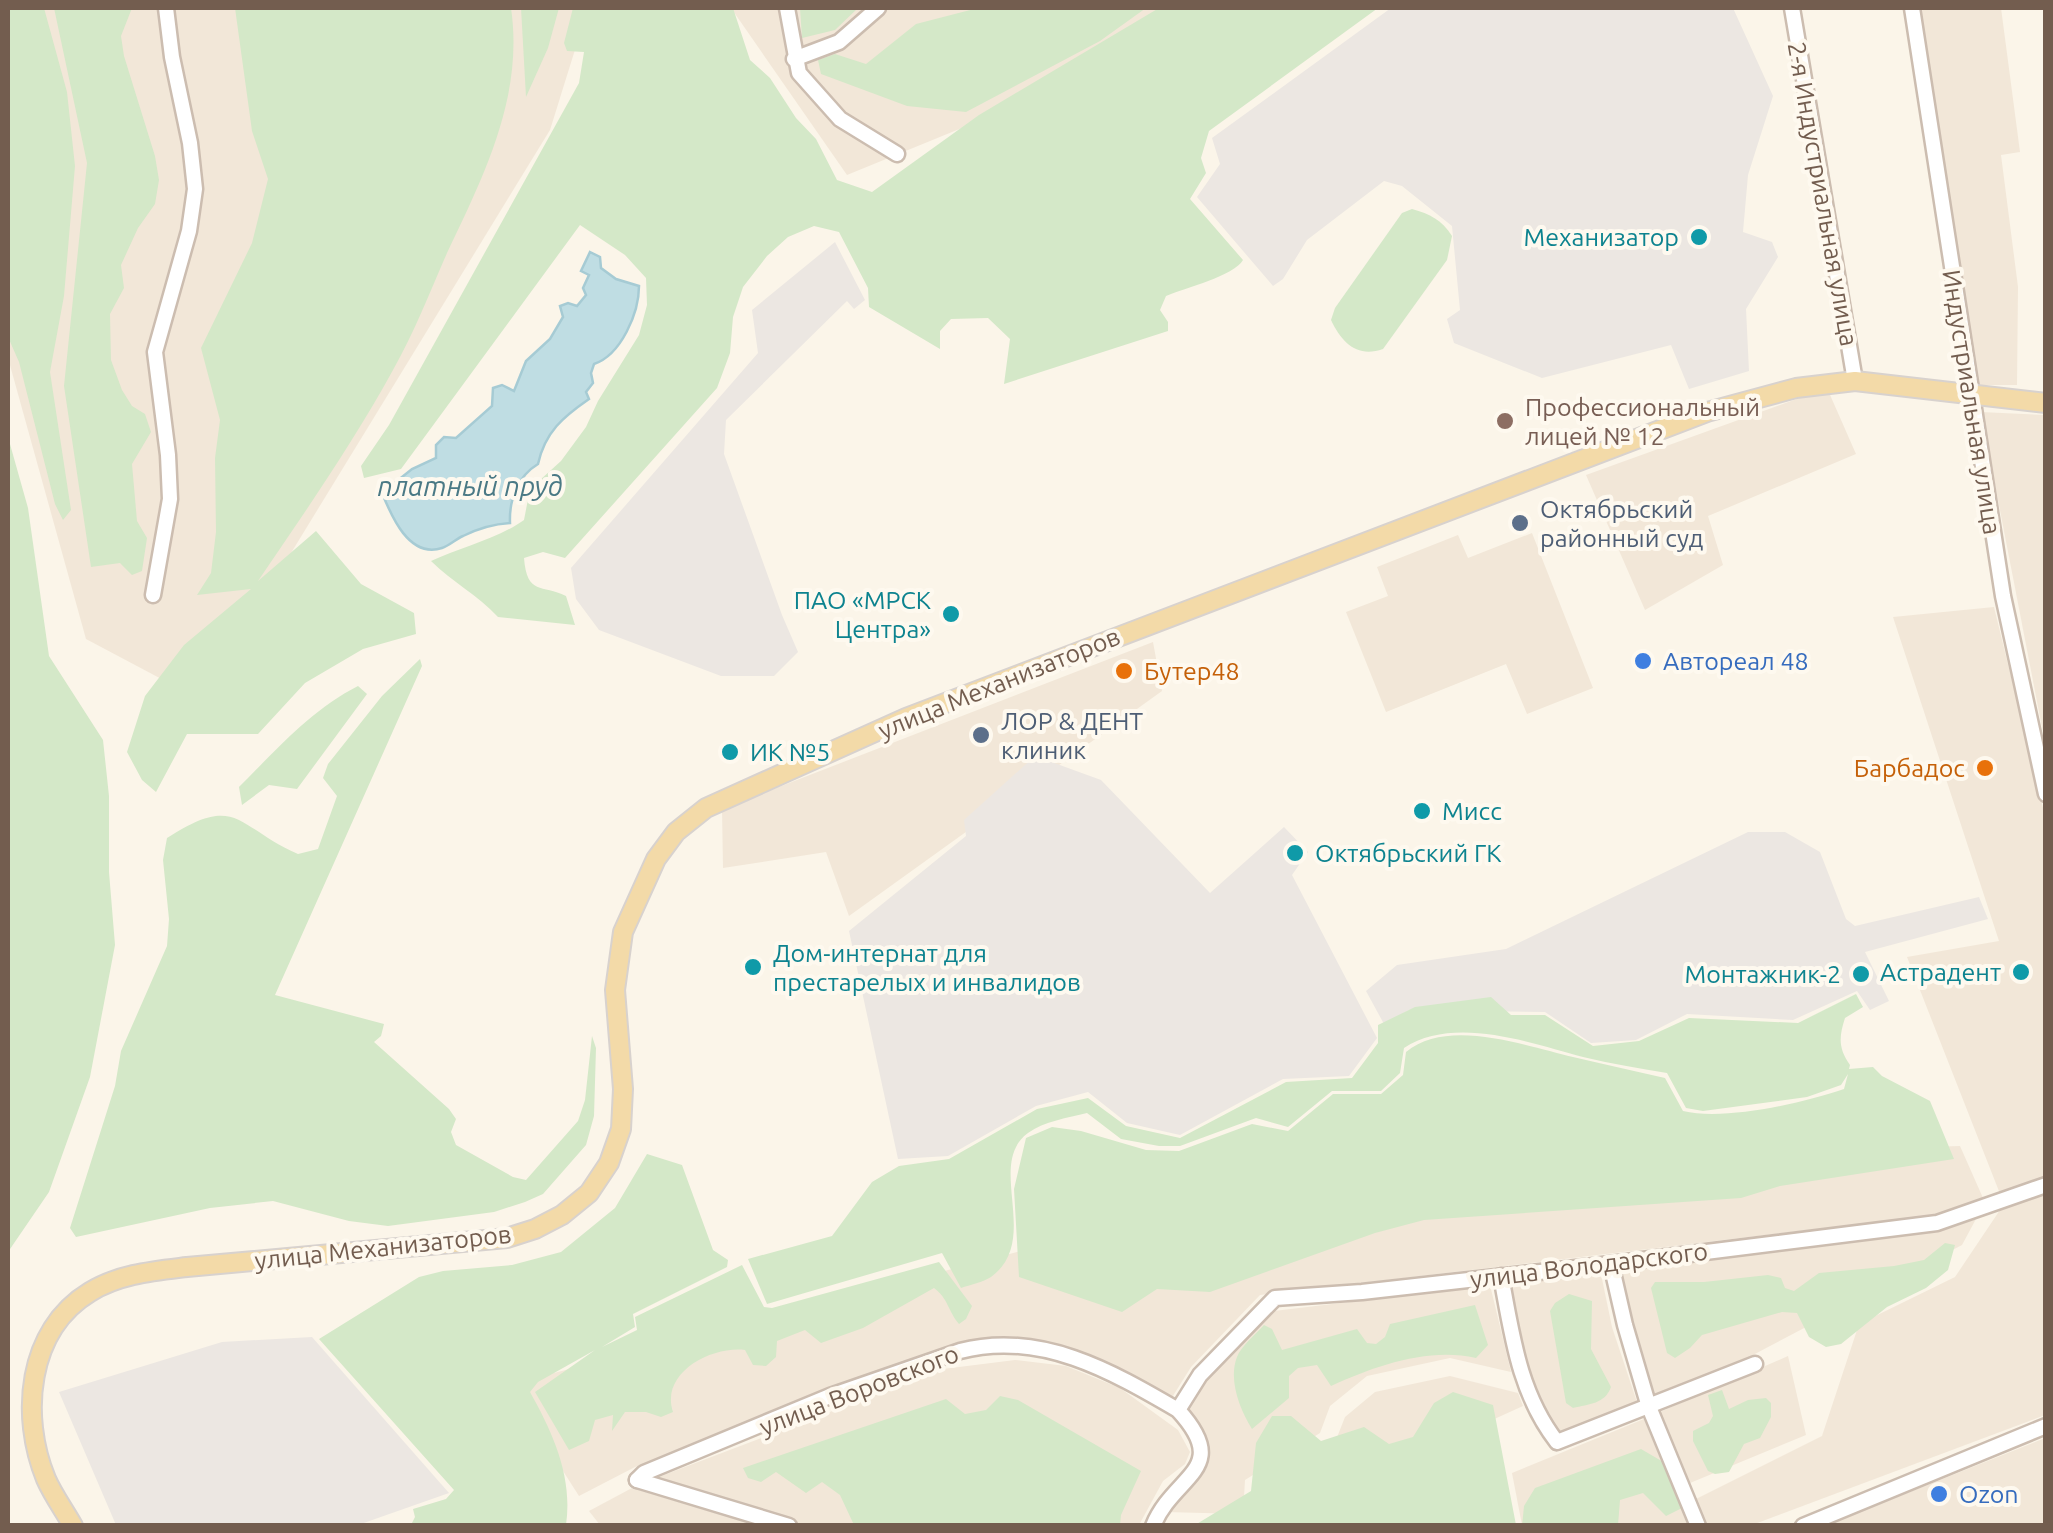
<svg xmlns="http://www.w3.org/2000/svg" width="2053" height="1533" viewBox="0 0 2053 1533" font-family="Ubuntu,sans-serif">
<rect width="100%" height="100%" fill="#fbf5e9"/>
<g fill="#f2e7d8">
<path d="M8,8H588L550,130L201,700L86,639L8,358Z"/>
<path d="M731,8H1255L847,175Z"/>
<path d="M1920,8H2001L2020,152L2001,155L2018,287L2017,385H1974L1970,379Z"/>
<path d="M1827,388L1856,454L1708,516L1723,565L1645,610L1586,475Z"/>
<path d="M1981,412L2045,415V743Z"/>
<path d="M1532,533L1593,688L1527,714L1506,664L1386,712L1346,612L1388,596L1377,567L1458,535L1468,558Z"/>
<path d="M1994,607L2045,816V1415L1752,1525H1707L1694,1500L1822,1436L1859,1324L1955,1277L2004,1204L1907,957L1999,941L1893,617Z"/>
<path d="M1153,642L1162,691L849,916L826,852L723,868L722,809Z"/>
<path d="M1960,1146L1983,1198L1935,1215L1260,1295L1191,1367L1171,1399L1127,1372L1069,1349L1014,1342L940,1352L635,1467L579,1496L508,1385L1354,1164Z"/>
<path d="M1976,1219L1962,1245L1751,1356L1654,1396L1628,1322L1619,1271L1938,1232Z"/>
<path d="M1601,1274L1612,1327L1637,1402L1556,1434L1527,1364L1508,1283Z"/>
<path d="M1490,1285L1511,1372L1450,1358L1367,1376L1330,1406L1320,1433L1245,1480L1243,1514L1165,1512L1200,1474L1208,1453L1184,1410L1204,1378L1265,1312Z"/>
<path d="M1788,1356L1806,1435L1690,1483L1660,1412Z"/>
<path d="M1015,1360L1066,1366L1120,1388L1178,1430L1190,1452L1185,1464L1163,1481L1139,1525H797L782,1515L656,1478L943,1369Z"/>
<path d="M1450,1376L1518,1393L1523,1406L1259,1526L1334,1445L1345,1417L1375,1392Z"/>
<path d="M1644,1419L1688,1525H1522L1512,1473Z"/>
<path d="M2045,1438V1525H1827Z"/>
<path d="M632,1488L755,1525H600L589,1511Z"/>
</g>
<g fill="#ece7e2">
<path d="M1391,8H1733L1773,96L1748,175L1743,232L1772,242L1778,257L1746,309L1749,371L1689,389L1671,345L1542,378L1454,343L1447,319L1460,310L1452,226L1402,186L1384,181L1307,240L1283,279L1273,286L1197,197L1220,164L1212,138Z"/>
<path d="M835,242L865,300L854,309L847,301L726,420L724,454L782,615L798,652L774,676H721L599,630L576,599L571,568L758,353L752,310Z"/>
<path d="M1035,756L1101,780L1210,893L1284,827L1308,852L1292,875L1377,1038L1349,1076L1283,1079L1180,1135L1127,1123L1088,1092L1036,1106L948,1156L898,1159L849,931L966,836L964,820Z"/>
<path d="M1748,832H1785L1820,852L1846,919L1855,926L1979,897L1988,919L1865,952L1889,1001L1870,1010L1857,991L1793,1020L1687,1014L1636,1040L1591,1043L1545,1012L1409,1010L1384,1024L1366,991L1397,965L1506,949Z"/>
<path d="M312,1337L449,1493L358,1525H116L59,1392L222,1342Z"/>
</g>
<g fill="#d4e8c8">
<path d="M8,8H44L67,92L75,166L64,296L50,372L71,510L63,520L55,504L19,362L8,337Z"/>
<path d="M54,8H132L121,36L124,56L155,156L159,180L155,204L138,228L121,265L124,288L110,314L111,360L122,390L132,406L145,414L151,432L132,464L137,521L147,538L142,571L132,575L120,563L91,567L64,386L87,163Z"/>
<path d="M235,8H511C524,96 484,175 447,253C430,292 414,333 393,370C353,443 305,512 258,581L316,531L361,584L414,613L416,634L363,649L305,683L258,734H187L156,792L142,780L127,752L145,696L184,645L251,589L197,595L211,573L216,532L215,458L220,420L201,348L252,243L268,179L252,131Z"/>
<path d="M521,8H559L548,48L526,97Z"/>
<path d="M573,8H733L750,60L770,78L796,118L816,139L837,180L872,192L979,115L1159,8H1378L1209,131L1201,158L1206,173L1190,199L1243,260C1234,276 1185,288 1166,296L1160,310L1168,322V331L1004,384L1010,339L988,318L951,319L940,331V349L869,307L868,288L839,232L814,226L788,237L767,256L743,287L733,317L730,353L717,388L565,558L543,552L524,558C527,596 542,584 566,596L575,625L498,617C477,594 453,583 431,561C460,548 499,538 524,520L530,489L561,461L586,427L598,401L639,335L647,305L646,278L625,255L580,225L401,469L364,478L361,466L389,425L579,83L584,52L567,51L564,43Z"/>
<path d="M800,8H858L835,30L802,38Z"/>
<path d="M978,8H1146L1100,41L966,112L907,106L821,74L818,60L835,54L866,64L916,24Z"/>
<path d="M1412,209C1430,214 1442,220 1452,236L1447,260L1383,349C1357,358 1342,343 1331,320L1335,308L1402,213Z"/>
<path d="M8,437L28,508L49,656L103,740L109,796V872L115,945L90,1077L49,1192L8,1252Z"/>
<path d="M420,659L422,666L275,995L384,1024L381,1036L374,1042L449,1109L456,1119L451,1132L456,1145L513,1177L526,1180L578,1121L585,1100L592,1036L596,1048L594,1116L586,1145L543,1194L525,1202L494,1212L388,1226L349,1221L273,1201L210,1208L76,1237L70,1228L115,1086L121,1051L167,946L169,919L163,860L167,838C238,792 236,827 298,854L318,849L337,796L323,778L328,764L382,696Z"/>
<path d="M358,686L367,694L297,789L269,785L242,805L239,787C276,750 311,710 358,686Z"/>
<path d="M1856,994L1863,1007L1845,1018C1839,1037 1838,1048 1850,1065L1849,1069L1873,1067L1882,1076L1930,1101L1954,1159L1780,1186L1741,1198L1424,1220L1375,1233L1210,1292L1157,1289L1122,1312L1019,1277L1014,1189L1026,1138L1052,1127L1081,1131L1146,1150L1179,1151L1252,1124L1288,1131L1333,1094H1381L1403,1075L1406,1052C1448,1017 1525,1046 1573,1057C1603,1064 1634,1071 1665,1078L1683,1111C1725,1121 1803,1103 1844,1089L1848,1074L1841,1085L1807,1097L1703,1111L1686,1108L1667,1073C1639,1068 1611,1064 1583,1057C1531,1043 1454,1015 1404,1048L1400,1073L1381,1091H1332L1288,1127L1256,1118L1180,1146H1159L1121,1139L1087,1113C1068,1118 1044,1121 1028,1133C985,1164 1042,1240 991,1277C983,1282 970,1285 961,1288L942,1253L767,1304L748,1259L832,1236L872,1182L899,1166L949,1159L1037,1109L1088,1098L1126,1126L1180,1138L1286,1082L1352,1078L1378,1043V1025L1415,1007L1491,997L1511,1015H1545L1593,1046L1639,1041L1689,1018L1798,1023Z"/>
<path d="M647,1154L682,1165L713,1250L728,1260L727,1267L633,1314L635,1327L602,1347L637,1330L635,1317L742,1265L764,1307L772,1308L939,1262L972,1306L966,1319L959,1324C948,1311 948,1298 934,1288L863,1328L821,1343L805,1330L777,1341L776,1357L766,1366L753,1365L745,1350C711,1346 660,1373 673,1412L661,1417L646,1412H625L612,1431L613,1415L595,1420L589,1441L569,1450L535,1392L595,1350L538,1382L530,1392C553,1433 573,1477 566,1525H411L415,1517L413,1509L446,1499L454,1490L319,1339L419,1277L443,1271L512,1265L561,1252L615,1208Z"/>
<path d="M1945,1243L1955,1245L1948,1270L1926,1288L1887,1307L1841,1344L1826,1347L1809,1337L1797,1313L1782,1312L1702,1335L1690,1348L1675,1358L1667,1353L1651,1288L1655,1282H1704L1768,1275L1781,1278L1785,1288L1794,1291L1819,1273L1894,1266L1924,1260Z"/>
<path d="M1569,1294L1592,1301L1591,1349L1611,1387C1605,1404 1589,1404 1573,1408L1566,1403L1550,1311L1555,1303Z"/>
<path d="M1475,1305L1488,1345L1476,1358C1428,1347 1375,1366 1331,1386L1317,1365L1298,1368L1289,1376V1398L1252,1429C1240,1410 1228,1380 1237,1357C1241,1346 1256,1334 1264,1325L1272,1329L1282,1350L1357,1329L1367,1343L1376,1344L1385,1337L1390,1324Z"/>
<path d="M1722,1390L1729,1409L1748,1400L1766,1398L1771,1403V1417L1760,1438L1744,1444L1729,1472L1715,1474L1708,1471L1693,1441V1431L1709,1423L1713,1416L1708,1395Z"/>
<path d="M1453,1392L1493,1405L1516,1525H1195L1251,1491L1256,1443L1272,1416H1291L1321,1441L1364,1427L1389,1444L1413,1437L1434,1403Z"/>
<path d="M1000,1396L1018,1400L1141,1471L1121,1515L1120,1525H854L840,1495L822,1482L806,1493L776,1472L761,1482L748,1478L743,1468L946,1399L965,1414L986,1410Z"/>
<path d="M1641,1449L1665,1463L1684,1507L1666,1516L1643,1493L1620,1500L1618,1525L1522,1526L1524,1506L1535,1488Z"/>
</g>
<path fill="#bfdde3" stroke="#a6cbd4" stroke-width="2.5" d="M590,252L600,257L601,268L616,279L639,286C639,313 621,355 594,364L591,373L593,383L586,392L589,399C563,417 545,432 538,464C518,476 509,499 510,523C494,524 477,529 463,536C456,539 449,546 442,548C409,559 391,515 382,493L412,469L436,458V445L444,437L456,438L492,406L493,388L502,385L514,391L526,361L550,339L563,317L560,306L568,303L577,306L586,295L583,288L589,275L581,271Z"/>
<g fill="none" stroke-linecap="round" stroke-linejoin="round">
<defs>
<g id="minor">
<path d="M787,8L799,73L840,119L897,154"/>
<path d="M1792,8L1855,381"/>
<path d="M1912,8L2003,596L2046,794"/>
<path d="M794,59L839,42L878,8"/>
<path d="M153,595L170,499L168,455L155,352L189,231L195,189L190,143L172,57L166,8"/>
<path d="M1611,1264L1625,1325L1649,1407L1698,1526"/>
<path d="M1501,1276C1512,1335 1519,1393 1557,1442L1755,1364"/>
<path d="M1178,1410L1200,1375L1275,1298L1362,1292L1602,1265L1937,1223L2046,1185"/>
<path d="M637,1480L644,1473L830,1396L960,1351C1040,1330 1111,1371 1178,1410C1233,1470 1174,1474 1153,1526"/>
<path d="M637,1480L789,1526"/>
<path d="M1803,1526L2046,1426"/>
</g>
<path id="major" d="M73,1526C64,1510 53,1495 46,1479C20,1416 27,1330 90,1292C119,1274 154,1271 187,1267L507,1238L535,1229L562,1215L589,1193L609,1163L621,1129L623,1089L615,990L623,932L656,859L676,832L706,808L906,718L1707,412L1796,388L1855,381L2046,403"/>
</defs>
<use href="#minor" stroke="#ccbdb0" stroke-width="19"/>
<use href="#major" stroke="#d8d2ce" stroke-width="22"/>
<use href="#minor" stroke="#fff" stroke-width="14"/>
<use href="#major" stroke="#f3daa8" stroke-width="18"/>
</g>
<g fill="#0f9aa8" stroke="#fef9ef" stroke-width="4">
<circle cx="1699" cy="237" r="10"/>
<circle cx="951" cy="614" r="10"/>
<circle cx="730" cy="752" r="10"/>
<circle cx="1422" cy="811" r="10"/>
<circle cx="1295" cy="853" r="10"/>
<circle cx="753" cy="967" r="10"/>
<circle cx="2021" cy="972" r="10"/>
<circle cx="1861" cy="974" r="10"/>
</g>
<circle fill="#8d6e63" stroke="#fef9ef" stroke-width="4" cx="1505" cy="421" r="10"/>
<g fill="#5c6f8a" stroke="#fef9ef" stroke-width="4">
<circle cx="1520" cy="523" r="10"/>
<circle cx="981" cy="735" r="10"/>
</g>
<g fill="#3f7fe0" stroke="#fef9ef" stroke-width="4">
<circle cx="1643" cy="661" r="10"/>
<circle cx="1939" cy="1494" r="10"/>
</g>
<g fill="#e8710a" stroke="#fef9ef" stroke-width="4">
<circle cx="1124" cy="671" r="10"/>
<circle cx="1985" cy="768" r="10"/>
</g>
<g text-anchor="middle" stroke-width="8" stroke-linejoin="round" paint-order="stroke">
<g font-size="25" fill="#735d4f" stroke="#fef9ef">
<text transform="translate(1823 194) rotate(80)" y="9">2-я Индустриальная улица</text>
<text transform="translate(1972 402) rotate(81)" y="9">Индустриальная улица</text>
<text transform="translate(999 683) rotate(-22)" y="9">улица Механизаторов</text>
<text transform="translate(383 1247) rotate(-6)" y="9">улица Механизаторов</text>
<text transform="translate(1589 1265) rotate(-7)" y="9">улица Володарского</text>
<text transform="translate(859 1390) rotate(-21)" y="9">улица Воровского</text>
</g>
<g font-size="25" fill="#0d838f" stroke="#fef9ef" text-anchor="end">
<text x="1679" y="246">Механизатор</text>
<text x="931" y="609">ПАО «МРСК<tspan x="931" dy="29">Центра»</tspan></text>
<text x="750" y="761" text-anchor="start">ИК №5</text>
<text x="1442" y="820" text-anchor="start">Мисс</text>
<text x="1315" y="862" text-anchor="start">Октябрьский ГК</text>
<text x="773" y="962" text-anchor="start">Дом-интернат для<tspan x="773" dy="29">престарелых и инвалидов</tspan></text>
<text x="2001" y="981">Астрадент</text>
<text x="1841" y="983">Монтажник-2</text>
</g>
<g font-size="25" fill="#785e54" stroke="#fef9ef" text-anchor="start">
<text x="1525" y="416">Профессиональный<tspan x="1525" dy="29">лицей № 12</tspan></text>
</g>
<g font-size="25" fill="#4e5e75" stroke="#fef9ef" text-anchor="start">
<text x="1540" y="518">Октябрьский<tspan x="1540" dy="29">районный суд</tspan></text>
<text x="1001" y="730">ЛОР &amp; ДЕНТ<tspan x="1001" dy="29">клиник</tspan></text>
</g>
<g font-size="25" fill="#366cbe" stroke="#fef9ef" text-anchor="start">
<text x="1663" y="670">Автореал 48</text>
<text x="1959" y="1503">Ozon</text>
</g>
<g font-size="25" fill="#c56008" stroke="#fef9ef" text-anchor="start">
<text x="1144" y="680">Бутер48</text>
<text x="1965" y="777" text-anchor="end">Барбадос</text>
</g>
<g font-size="28" font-style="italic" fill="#4a7985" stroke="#fef9ef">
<text x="470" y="496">платный пруд</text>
</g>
</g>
<rect width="2053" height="1533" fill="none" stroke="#735d4f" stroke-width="20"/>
</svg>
